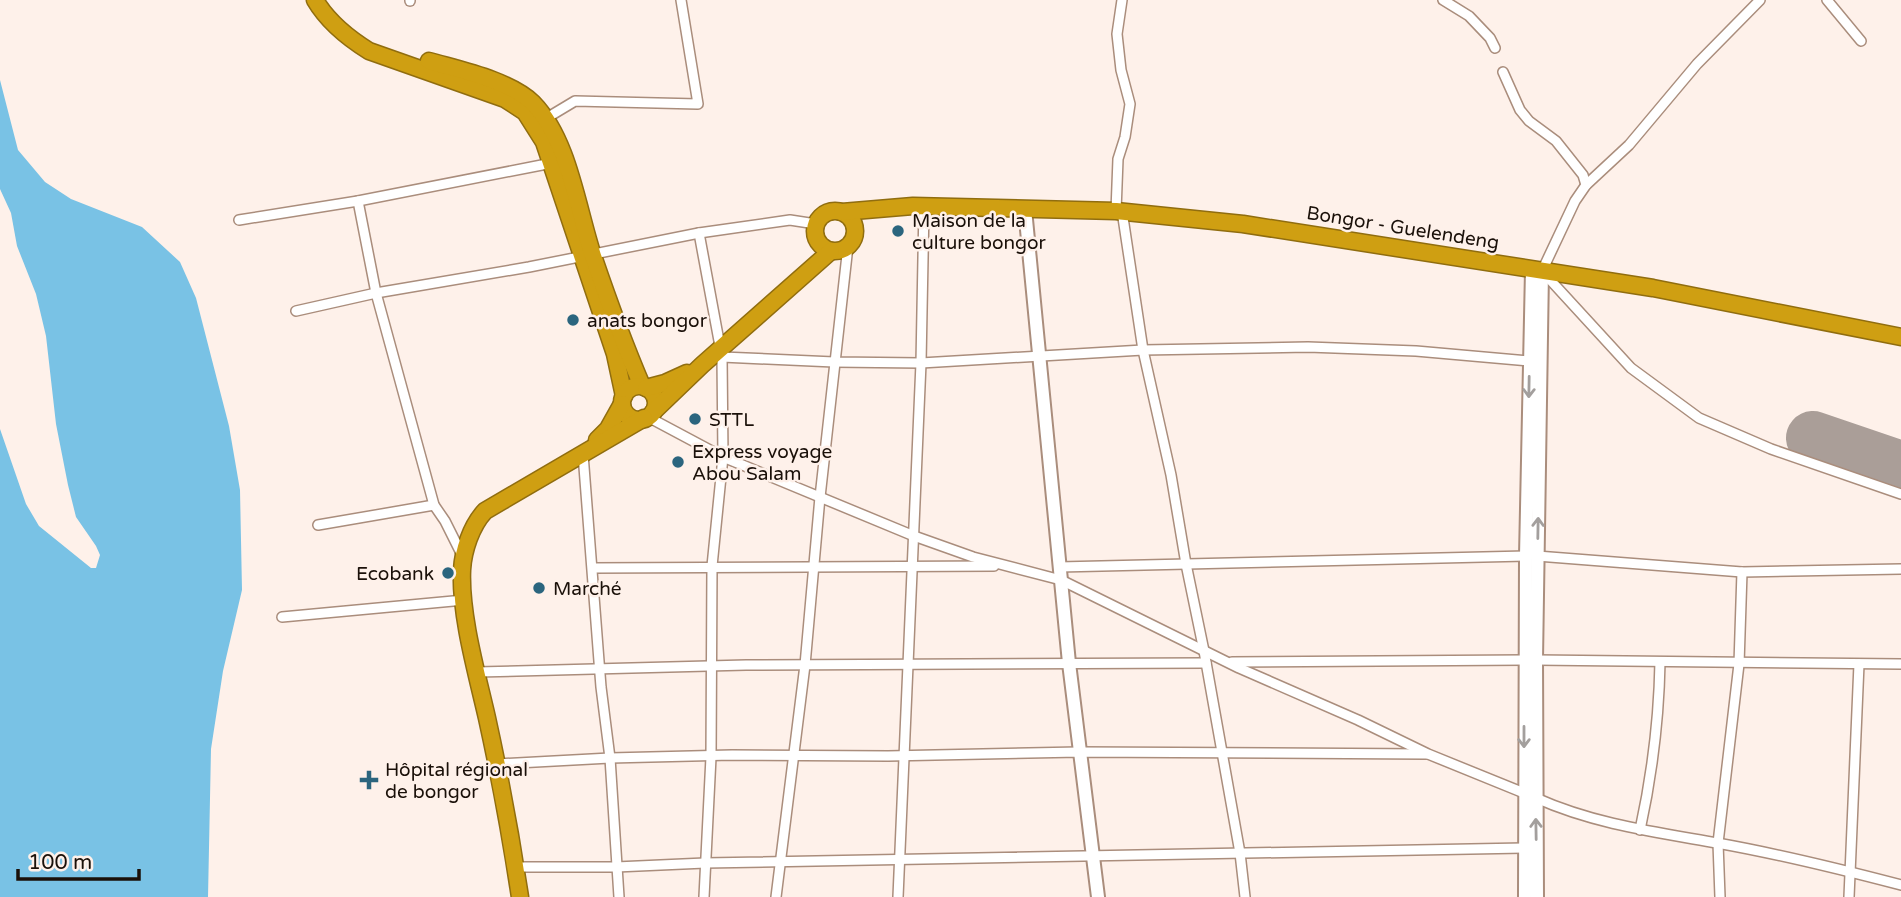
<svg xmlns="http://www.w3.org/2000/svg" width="1901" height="897" viewBox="0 0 1901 897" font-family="'Varela Round',sans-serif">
<rect width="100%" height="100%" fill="#fef1ea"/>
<path fill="#79c2e5" d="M0,80L18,150L45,182L71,199L142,227L180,262L196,298L229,426L240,490L242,590L223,671L211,749L208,897H0V429L26,504L39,526L91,568H96L100,555L96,546L76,517L68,485L56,424L46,336L36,294L17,246L11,213L0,189Z"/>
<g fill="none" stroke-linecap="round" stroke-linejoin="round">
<path stroke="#aa9e98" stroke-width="54" d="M1813,438L1901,468"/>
<defs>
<g id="street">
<path d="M1443,0L1469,16L1490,38L1495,48"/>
<path d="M1760,0L1697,64L1629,145L1586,185L1575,201L1542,271L1631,368L1699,418L1771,449L1901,494"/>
<path d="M1827,0L1861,41"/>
<path d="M410,1V0"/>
<path d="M1503,72L1520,110L1529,121L1556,141L1583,175L1586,185"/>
<path d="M545,119L575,101L698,104L681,0"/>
<path d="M358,201L376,293L434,505L445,521L463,557"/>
<path d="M1116,211L1118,159L1125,137L1130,104L1121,70L1117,34L1122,0"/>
<path d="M1122,211L1143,350L1171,475L1186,564L1204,651L1240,853L1245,897"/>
<path d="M239,220L358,201L552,163"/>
<path d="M699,233L722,357L723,457L712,566L711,757L704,897"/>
<path d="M296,311L376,293L529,267L699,233L790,220L816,224"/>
<path d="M722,357L834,362L921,363L1143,350L1308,347L1416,351L1529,361"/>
<path d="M648,417L723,457L914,536L973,557L1061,580L1239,668L1358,720L1428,754L1524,793"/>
<path d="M583,454L601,687L610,758L619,897"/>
<path d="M318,525L434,505"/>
<path d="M1537,556L1742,572L1901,569"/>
<path d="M1059,567L1526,556"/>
<path d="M593,568L994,566"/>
<path d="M282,617L464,600"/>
<path d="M1536,660L1901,664"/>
<path d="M1232,662L1525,660"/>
<path d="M477,672L746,665L1206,663"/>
<path d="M497,764L610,758L732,755L888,756L1079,752L1426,754"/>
<path d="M1536,798C1594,824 1655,832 1717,843C1779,854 1840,869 1901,885"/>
<path d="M1640,830C1652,775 1659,719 1660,662"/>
<path d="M515,867H616L705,863L1524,848"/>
<path d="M776,897L805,665L820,497L848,246"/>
<path d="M898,897L921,363L924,206"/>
<path d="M1720,897L1718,843L1739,664L1742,572"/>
<path d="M1849,897L1859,664"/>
</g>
<g id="secondary">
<path d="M1025,209L1069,663L1098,897"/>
<path d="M1525,897L1526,556L1532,270"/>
<path d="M1537,897L1536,660L1542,271"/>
</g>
<g id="highway">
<path d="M315,0C328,22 348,38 369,51L505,99L525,112L544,142L615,354L624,396"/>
<path d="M429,61C460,70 509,80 533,103C569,140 577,208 593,256C608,300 624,344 642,386"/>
<circle cx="835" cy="231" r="20"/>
<path d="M842,212L913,206L1116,211L1243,224L1653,288L1901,337"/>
<circle cx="639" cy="403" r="17"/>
<path d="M646,388L665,383L687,373"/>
<path d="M653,412L702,365L831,251"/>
<path d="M597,440L608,429L622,404"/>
<path d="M520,897C511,837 500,777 487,718C477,674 460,615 462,570C463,551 471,526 485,511L644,418"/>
</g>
</defs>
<use href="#street" stroke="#aa8d7c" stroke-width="12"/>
<use href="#secondary" stroke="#aa8d7c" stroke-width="16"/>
<use href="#highway" stroke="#906d0f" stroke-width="19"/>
<use href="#street" stroke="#fff" stroke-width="9"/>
<use href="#secondary" stroke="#fff" stroke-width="12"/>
<use href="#highway" stroke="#cf9f12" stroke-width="16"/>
</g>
<defs><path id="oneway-shaft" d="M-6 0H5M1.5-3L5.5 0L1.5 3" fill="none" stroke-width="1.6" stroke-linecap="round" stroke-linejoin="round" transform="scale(1.75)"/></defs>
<g stroke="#a39f9d">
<use href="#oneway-shaft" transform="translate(1529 387) rotate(91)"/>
<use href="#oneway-shaft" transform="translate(1538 528) rotate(-89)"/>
<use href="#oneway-shaft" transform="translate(1524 737) rotate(90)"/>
<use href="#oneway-shaft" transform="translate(1536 829) rotate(-91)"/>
</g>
<g fill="#2b657e" stroke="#fef1ea" stroke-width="2.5">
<circle cx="898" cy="231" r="7"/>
<circle cx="573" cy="320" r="7"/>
<circle cx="695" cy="419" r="7"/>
<circle cx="678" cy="462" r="7"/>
<circle cx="448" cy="573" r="7"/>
<circle cx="539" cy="588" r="7"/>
<path d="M365.5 769.5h7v7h7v7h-7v7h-7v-7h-7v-7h7z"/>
</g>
<g text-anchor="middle" stroke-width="5" stroke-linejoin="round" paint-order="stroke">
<g font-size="19" fill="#1a1009" stroke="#fef1ea" text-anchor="start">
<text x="912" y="227">Maison de la<tspan x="912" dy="22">culture bongor</tspan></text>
<text x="587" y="327">anats bongor</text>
<text x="709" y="426">STTL</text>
<text x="692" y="458">Express voyage<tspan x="692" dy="22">Abou Salam</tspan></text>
<text x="434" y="580" text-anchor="end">Ecobank</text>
<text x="553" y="595">Marché</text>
<text x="385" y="776">Hôpital régional<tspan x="385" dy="22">de bongor</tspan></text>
</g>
<g font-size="19" fill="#1a1009" stroke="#fef1ea">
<text transform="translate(1403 227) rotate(9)" y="7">Bongor - Guelendeng</text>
</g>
</g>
<path d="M18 869v10h121v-10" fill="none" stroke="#1a1009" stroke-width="3.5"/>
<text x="28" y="869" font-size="21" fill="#1a1009" stroke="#fef1ea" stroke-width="5" paint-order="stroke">100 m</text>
</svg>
